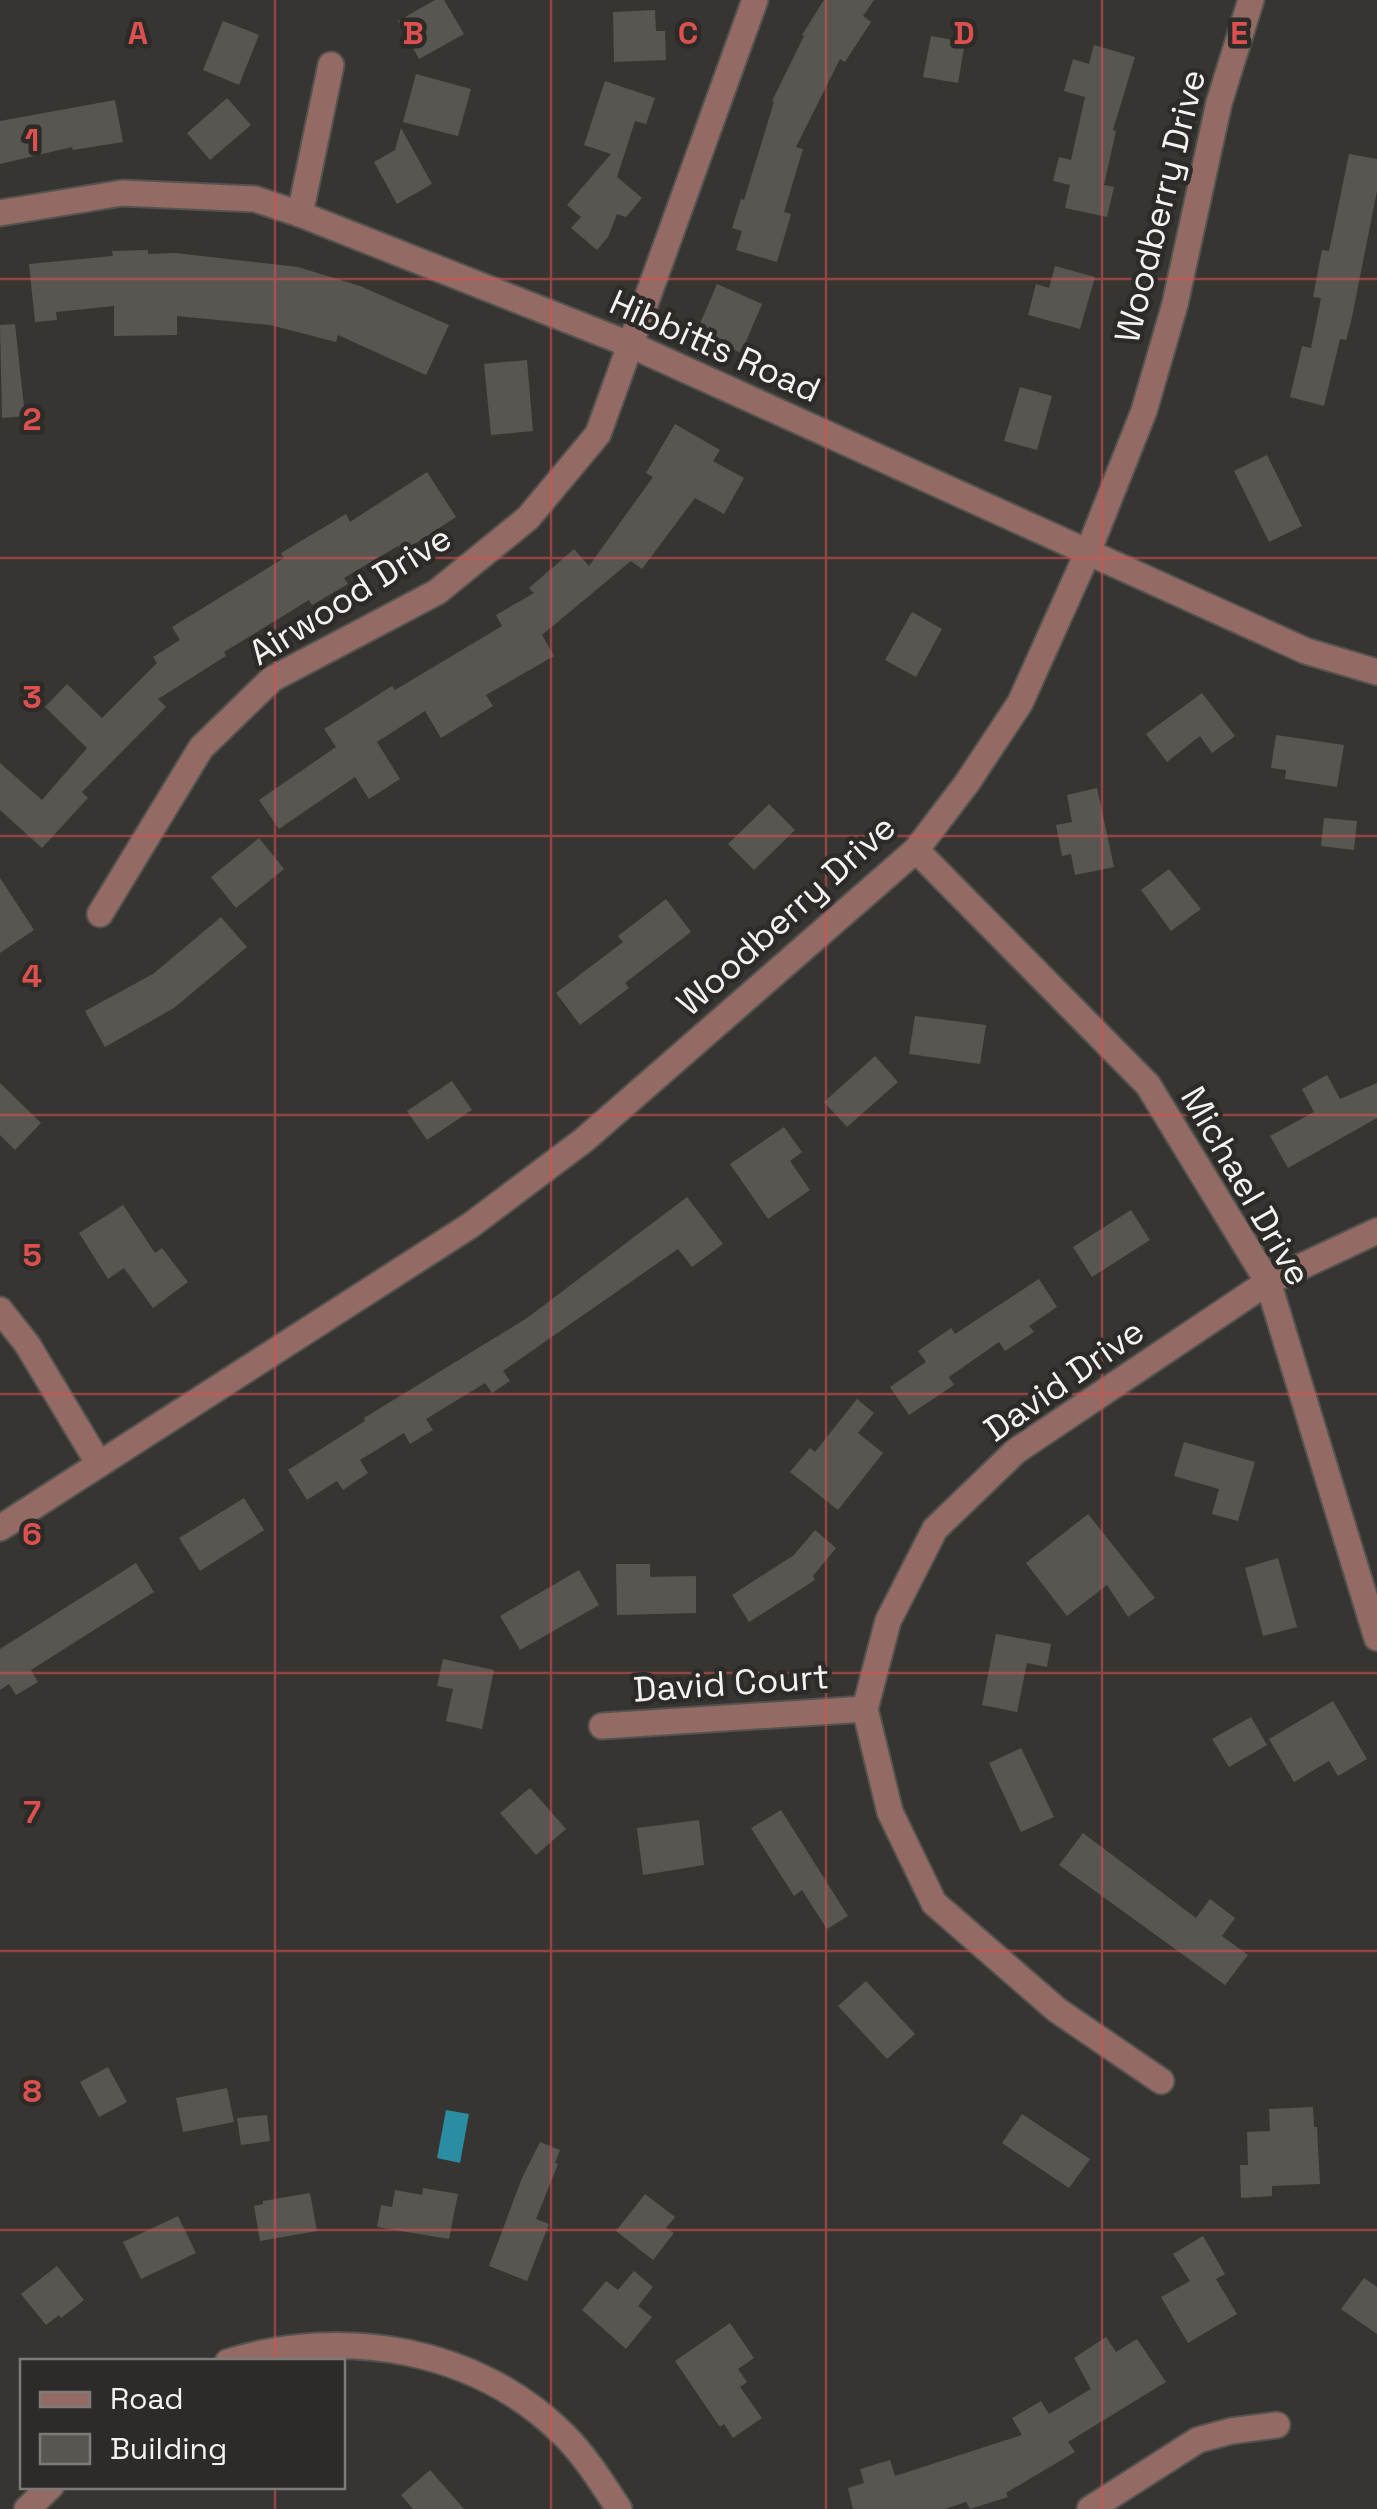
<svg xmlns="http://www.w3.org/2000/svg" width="1377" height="2509" viewBox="0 0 1377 2509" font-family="'Space Grotesk',sans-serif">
<rect width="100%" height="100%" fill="#373531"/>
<path fill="#2a8da1" d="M446,2110L469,2114L460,2163L437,2158Z"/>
<g fill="#595652">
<path d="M435,0H444L464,34L419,59L398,21Z"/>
<path d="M824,0H874L863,16L871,22L845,62L840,59L796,147L803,149L784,212L791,214L777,262L736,250L742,231L732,228L741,199L744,200L774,102L772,101L804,36L802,35Z"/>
<path d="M655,10L656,31H665L666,60L614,62L613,12Z"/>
<path d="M223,21L259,35L239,85L203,70Z"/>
<path d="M931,36L965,42L958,83L923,77Z"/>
<path d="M1094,45L1135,57L1113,130L1116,131L1104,185L1114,187L1107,217L1065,208L1070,185L1053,181L1059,157L1071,160L1085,97L1064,91L1073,59L1089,64Z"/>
<path d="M416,74L471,89L458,136L403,122Z"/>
<path d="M605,81L655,98L646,124L635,121L617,177L642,198L626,217L617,214L608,237L597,250L571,228L581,217L567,205L611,154L584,145Z"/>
<path d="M227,98L251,125L210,160L187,133Z"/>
<path d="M115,100L123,142L73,150L72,147L0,164V121Z"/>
<path d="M401,128L432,184L397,204L374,162L395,150Z"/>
<path d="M1349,154L1377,159V191L1351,322L1346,340L1340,339L1324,406L1290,397L1302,346L1311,348L1321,298L1313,297L1322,250L1329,251Z"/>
<path d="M148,250V254L176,253L298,267L360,286L449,325L426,375L338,335L336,342L270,325L177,316V335L114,336V306L56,312L57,320L35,322L29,264L113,256L112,251Z"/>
<path d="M1055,266L1095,277L1080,329L1028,315L1036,284L1049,288Z"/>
<path d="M717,284L762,304L741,353L696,333Z"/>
<path d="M15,324L25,416L2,418L0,325Z"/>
<path d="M527,360L533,431L491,435L484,364Z"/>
<path d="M1020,387L1052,396L1037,450L1004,441Z"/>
<path d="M675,424L720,450L713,461L744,478L724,514L695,498L642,569L631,561L542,635L554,656L486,695L493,706L441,738L425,711L377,742L400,779L369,799L355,777L279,829L259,800L336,747L324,729L392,686L395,690L502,626L496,615L534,593L529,588L574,549L589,566L653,477L646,473Z"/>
<path d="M1267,455L1302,526L1269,542L1234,471Z"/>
<path d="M427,472L456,517L402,552L398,546L344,578L348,584L312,605L309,600L224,652L226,656L158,699L166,707L82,792L88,798L42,848L0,810V763L42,800L87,748L45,707L67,684L102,718L157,663L153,657L180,640L172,627L284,558L281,553L346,514L350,522Z"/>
<path d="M912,612L942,629L916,677L885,660Z"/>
<path d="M1202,693L1235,736L1212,753L1200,736L1167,762L1146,734Z"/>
<path d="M1276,735L1344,745L1337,787L1285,779L1286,770L1271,768Z"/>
<path d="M1097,788L1114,867L1075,875L1071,854L1062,856L1056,825L1072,822L1067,795Z"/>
<path d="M769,804L795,830L754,870L728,844Z"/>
<path d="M1324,818L1357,821L1354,850L1321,846Z"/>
<path d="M259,838L284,869L236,908L211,877Z"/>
<path d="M1169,869L1201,909L1171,931L1141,890Z"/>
<path d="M0,878L34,930L0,953Z"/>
<path d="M666,899L691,932L625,983L629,988L580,1025L556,993L623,942L618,936Z"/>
<path d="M221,917L247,947L174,1008L105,1047L85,1011L153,974Z"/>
<path d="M915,1016L986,1025L980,1064L909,1054Z"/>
<path d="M875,1056L898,1082L847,1127L824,1102Z"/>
<path d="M1327,1075L1340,1099L1377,1083V1118L1288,1168L1270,1136L1314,1112L1302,1089Z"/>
<path d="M452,1081L472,1110L427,1140L407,1111Z"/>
<path d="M0,1083L41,1123L15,1150L0,1135Z"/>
<path d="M784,1127L802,1152L790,1161L810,1190L768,1219L730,1164Z"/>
<path d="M687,1197L723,1244L692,1267L678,1249L503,1371L510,1381L492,1393L485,1383L426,1419L433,1430L410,1444L404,1433L360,1460L368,1473L343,1490L337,1481L307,1500L288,1470L365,1421L364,1418L527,1318Z"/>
<path d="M123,1205L155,1253L162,1248L188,1282L153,1308L124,1268L108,1279L79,1233Z"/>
<path d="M1131,1210L1150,1240L1092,1277L1073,1247Z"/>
<path d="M1039,1279L1057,1307L1029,1326L1034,1332L1005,1351L999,1342L949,1377L954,1385L909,1415L890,1387L926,1362L918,1351L951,1328L955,1334Z"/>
<path d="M857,1399L874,1413L858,1433L883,1453L838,1510L790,1472L810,1448L815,1452Z"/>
<path d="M1184,1442L1255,1462L1238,1521L1212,1514L1219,1489L1174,1476Z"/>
<path d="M244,1498L264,1530L200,1571L179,1538Z"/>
<path d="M1088,1514L1155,1598L1128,1617L1107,1585L1067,1616L1026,1563Z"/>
<path d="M815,1530L836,1548L813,1576L815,1580L749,1622L732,1595L794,1555Z"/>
<path d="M1278,1558L1297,1627L1263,1636L1245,1568Z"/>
<path d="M136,1563L154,1592L31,1670L38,1682L16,1695L9,1684L0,1690V1649Z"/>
<path d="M616,1564H650V1577L696,1576V1613L617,1615Z"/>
<path d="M579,1570L599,1605L520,1650L500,1616Z"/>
<path d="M996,1634L1051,1644L1047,1667L1027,1663L1017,1712L982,1705Z"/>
<path d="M443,1659L494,1670L482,1729L446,1721L453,1689L437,1686Z"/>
<path d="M1333,1701L1367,1759L1338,1776L1329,1761L1294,1782L1269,1739Z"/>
<path d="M1251,1717L1267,1745L1229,1767L1212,1739Z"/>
<path d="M1021,1748L1054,1817L1021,1832L989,1763Z"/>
<path d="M530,1788L566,1829L536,1855L500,1813Z"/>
<path d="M781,1810L848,1916L827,1929L802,1890L794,1896L751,1828Z"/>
<path d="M699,1820L704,1865L643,1875L637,1828Z"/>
<path d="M1083,1833L1196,1918L1210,1899L1235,1918L1222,1936L1248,1955L1225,1985L1059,1865Z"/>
<path d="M866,1981L915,2034L887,2059L838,2006Z"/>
<path d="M108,2067L127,2102L99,2117L80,2082Z"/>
<path d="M227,2088L234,2122L183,2132L176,2098Z"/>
<path d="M1313,2107L1314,2127H1317L1320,2184L1272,2186V2196L1241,2198L1240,2165H1248L1247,2132L1270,2131L1269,2109Z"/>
<path d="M1022,2114L1090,2159L1069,2188L1002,2143Z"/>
<path d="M267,2115L270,2141L241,2145L237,2118Z"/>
<path d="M540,2142L560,2150L555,2163L558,2164L536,2219L549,2224L527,2281L489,2266L522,2178Z"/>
<path d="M423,2188L458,2194L449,2239L377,2227L381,2205L392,2207L395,2190L422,2195Z"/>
<path d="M310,2193L317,2231L260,2241L254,2206L263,2204V2201Z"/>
<path d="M645,2194L675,2217L666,2228L674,2233L653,2260L616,2231Z"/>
<path d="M178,2216L196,2253L141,2279L123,2242Z"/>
<path d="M1203,2236L1225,2274L1216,2279L1237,2314L1188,2343L1161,2297L1190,2281L1173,2254Z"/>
<path d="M57,2266L84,2300L61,2318L59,2315L46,2325L21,2294Z"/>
<path d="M634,2271L653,2287L638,2306L652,2317L626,2349L582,2310L606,2281L618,2290Z"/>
<path d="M1364,2278L1377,2287V2334L1341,2309Z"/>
<path d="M730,2323L754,2358L738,2369L747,2382L740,2387L762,2418L733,2438L724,2424L720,2427L675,2361Z"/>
<path d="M1106,2337L1116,2352L1137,2339L1166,2382L1068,2442L1075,2452L1006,2493L1008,2497L970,2509L966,2502L945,2509H853L848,2488L864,2483L860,2469L890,2460L895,2476L1022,2435L1012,2418L1041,2401L1049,2414L1091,2389L1074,2358Z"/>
<path d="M430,2470L464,2509H413L401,2495Z"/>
</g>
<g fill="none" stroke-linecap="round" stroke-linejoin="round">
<defs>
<g id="street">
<path d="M0,213L122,193L255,199L300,214L631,345L1306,651L1377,672"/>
<path d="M300,214L331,65"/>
<path d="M916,850L1148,1085L1268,1282L1377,1638"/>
<path d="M100,914L201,748L272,679L437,592L528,518L598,434L755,0"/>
<path d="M0,1310L27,1344L99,1464"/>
<path d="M0,1528L471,1225L584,1140L916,850L967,783L1020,703L1088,552L1144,411L1175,304L1219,103L1251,0"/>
<path d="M602,1726L865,1709"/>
<path d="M1161,2081L1057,2010L934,1903L890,1812L865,1709L888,1621L935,1529L1016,1451L1268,1282L1377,1231"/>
<path d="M228,2362C343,2326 477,2348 564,2435C586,2457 602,2483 619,2509"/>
<path d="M27,2509L51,2486"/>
<path d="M1090,2509L1198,2440L1231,2431L1277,2425"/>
</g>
</defs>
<use href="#street" stroke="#555350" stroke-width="29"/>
<use href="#street" stroke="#936b64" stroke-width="25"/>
</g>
<path fill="none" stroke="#dc5150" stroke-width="2.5" stroke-opacity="0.55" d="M275,0V2362M551,0V2509M826,0V2509M1102,0V2509M0,279H1377M0,558H1377M0,836H1377M0,1115H1377M0,1394H1377M0,1673H1377M0,1951H1377M0,2230H1377M275,2486V2509"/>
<g text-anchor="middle" stroke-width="9" stroke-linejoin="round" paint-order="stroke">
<g font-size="35" fill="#f5f3f1" stroke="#2d2b27">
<text transform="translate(1160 206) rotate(-76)" y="12">Woodberry Drive</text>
<text transform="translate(715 346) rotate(24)" y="12">Hibbitts Road</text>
<text transform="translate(350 595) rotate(-32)" y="12">Airwood Drive</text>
<text transform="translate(786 915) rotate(-42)" y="12">Woodberry Drive</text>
<text transform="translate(1246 1186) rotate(60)" y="12">Michael Drive</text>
<text transform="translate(1064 1380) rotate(-35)" y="12">David Drive</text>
<text transform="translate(731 1683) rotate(-4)" y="12">David Court</text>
</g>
</g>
<g font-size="32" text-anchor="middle" font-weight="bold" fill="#dc5150" stroke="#2d2b27" stroke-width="9" stroke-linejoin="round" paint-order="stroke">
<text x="138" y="44">A</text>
<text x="413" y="44">B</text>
<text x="688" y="44">C</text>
<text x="964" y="44">D</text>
<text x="1239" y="44">E</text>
<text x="32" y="151">1</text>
<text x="32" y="430">2</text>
<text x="32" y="708">3</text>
<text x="32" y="987">4</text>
<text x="32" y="1266">5</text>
<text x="32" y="1545">6</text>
<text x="32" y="1823">7</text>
<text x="32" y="2102">8</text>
</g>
<rect x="20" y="2359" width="325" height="130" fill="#2d2b27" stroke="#7d7b78" stroke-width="2.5"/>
<rect x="40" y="2392" width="50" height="15" fill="#936b64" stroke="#7d7b78" stroke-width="2.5"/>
<text x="110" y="2409" font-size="30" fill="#f5f3f1">Road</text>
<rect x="40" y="2434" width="50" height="30" fill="#595652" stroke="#7d7b78" stroke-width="2.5"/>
<text x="110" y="2459" font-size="30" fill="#f5f3f1">Building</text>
</svg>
